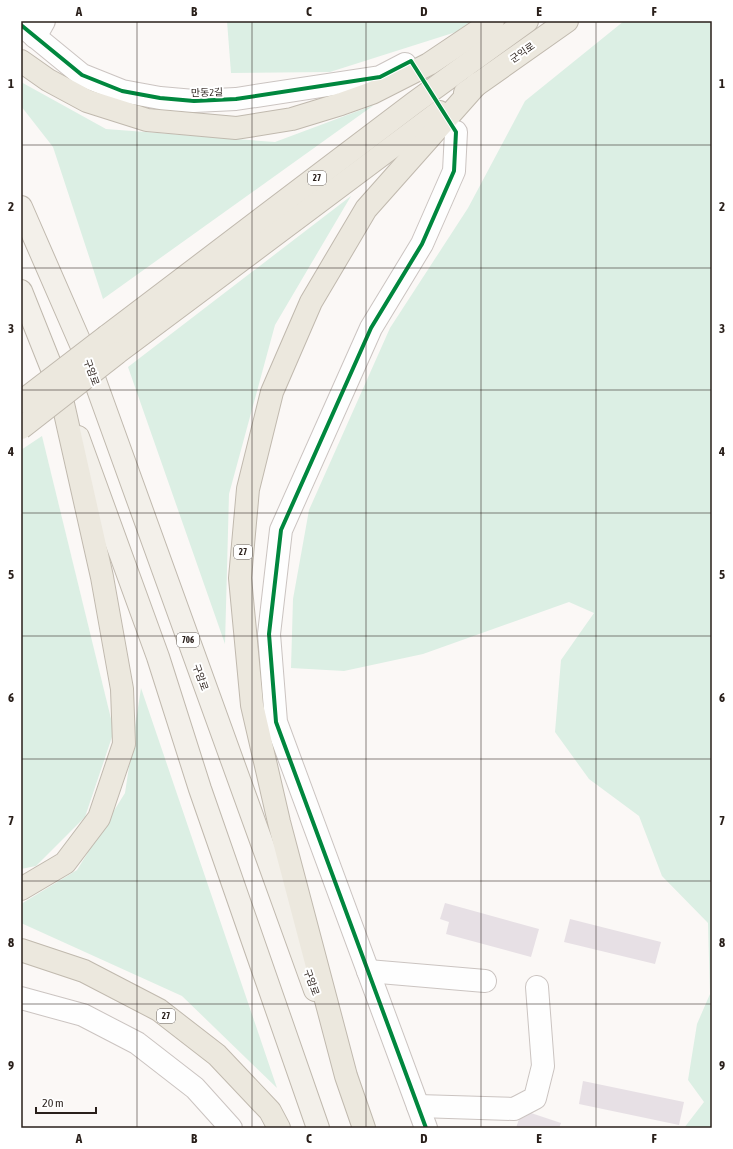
<svg xmlns="http://www.w3.org/2000/svg" width="733" height="1149" viewBox="0 0 733 1149" font-family="'Asap Condensed','Noto Sans KR',sans-serif">
<rect width="100%" height="100%" fill="#fbf8f6"/>
<g fill="#dcefe4">
<path d="M227,21H471L456,32L330,72L231,73Z"/>
<path d="M624,21H712V1128H684L704,1102L688,1080L697,1024L710,994L708,923L662,876L639,816L589,779L555,732L561,660L594,613L569,602L423,654L344,671L291,668L293,599L309,510L390,328L468,208L525,101Z"/>
<path d="M21,82L106,129L275,142L374,105L103,299L53,147L21,106Z"/>
<path d="M351,196L275,325L229,494L225,644L128,367Z"/>
<path d="M42,436L114,731L85,817L36,866L21,869V450Z"/>
<path d="M141,688L277,1088L182,996L21,923V904L77,870L125,793Z"/>
</g>
<g fill="#e7e0e5">
<path d="M445,903L539,929L531,957L446,934L449,922L440,919Z"/>
<path d="M570,919L661,942L655,964L564,942Z"/>
<path d="M583,1081L684,1102L679,1125L579,1104Z"/>
<path d="M522,1110L561,1123L559,1128H516Z"/>
</g>
<g fill="none" stroke-linecap="round" stroke-linejoin="round">
<defs>
<g id="minor">
<path d="M21,25L82,75L122,91L160,98L194,101L236,99L380,77L405,64"/>
<path d="M35,37L44,21"/>
<path d="M368,971L485,981"/>
<path d="M21,998L83,1015L137,1043L195,1088L231,1128"/>
<path d="M418,1106L514,1109L535,1098L543,1066L537,987"/>
<path d="M426,1128L276,722L269,634L281,530L371,328L422,244L454,171L456,132"/>
</g>
<g id="major">
<path d="M21,207L86,356L315,990"/>
<path d="M21,291L62,394"/>
<path d="M78,437L158,657L200,789L318,1128"/>
</g>
<g id="highway">
<path d="M21,61L48,80L87,101L147,120L236,128L292,119L341,104L372,93L429,64L493,21"/>
<path d="M465,93L567,21"/>
<path d="M107,336L414,103L527,21"/>
<path d="M117,353L439,112"/>
<path d="M21,889L65,863L99,818L124,744L122,689L102,577L59,386"/>
<path d="M21,950L84,971L159,1010L217,1055L270,1111L279,1128"/>
<path d="M364,1128L346,1076L279,822L252,705L240,578L248,489L272,392L311,302L366,209L477,84"/>
</g>
</defs>
<use href="#minor" stroke="#cbc4c1" stroke-width="24"/>
<use href="#major" stroke="#c0b9ae" stroke-width="24"/>
<use href="#highway" stroke="#c0b9ae" stroke-width="24"/>
<use href="#minor" stroke="#fefefe" stroke-width="22"/>
<use href="#major" stroke="#f3f0ea" stroke-width="22"/>
<use href="#highway" stroke="#ece8de" stroke-width="22"/>
<defs>
<g id="highway-bridge">
<path d="M21,402L107,336"/>
<path d="M21,428L117,353"/>
</g>
</defs>
<use href="#highway-bridge" stroke="#c0b9ae" stroke-width="24" stroke-linecap="butt"/>
<use href="#highway-bridge" stroke="#ece8de" stroke-width="22"/>
<defs>
<path id="cycleway" d="M21,25L82,75L122,91L160,98L194,101L236,99L380,77L411,61L456,132L454,171L422,244L371,328L281,530L269,634L276,722L426,1128"/>
</defs>
<use href="#cycleway" stroke="#fff" stroke-width="6"/>
<use href="#cycleway" stroke="#00873e" stroke-width="4"/>
</g>
<path fill="none" stroke="#291f1a" stroke-width="1" stroke-opacity="0.55" d="M137,21V1128M252,21V1128M366,21V1128M481,21V1128M596,21V1128M21,145H712M21,268H712M21,390H712M21,513H712M21,636H712M21,759H712M21,881H712M21,1004H712"/>
<g text-anchor="middle" stroke-width="4" stroke-linejoin="round" paint-order="stroke">
<g fill="#fff" stroke="#69625f" stroke-width="1">
<rect x="308" y="171" width="18" height="14" rx="3"/>
<rect x="234" y="545" width="18" height="14" rx="3"/>
<rect x="177" y="633" width="22" height="14" rx="3"/>
<rect x="157" y="1009" width="18" height="14" rx="3"/>
</g>
<g font-size="9" font-weight="bold" fill="#291f1a">
<text x="317" y="181">27</text>
<text x="243" y="555">27</text>
<text x="188" y="643">706</text>
<text x="166" y="1019">27</text>
</g>
<g font-size="10" fill="#291f1a" stroke="#fff">
<text transform="translate(522 52) rotate(-35)" y="4">군익로</text>
<text transform="translate(207 92) rotate(-2)" y="4">만동2길</text>
<text transform="translate(92 372) rotate(70)" y="4">구암로</text>
<text transform="translate(201 677) rotate(70)" y="4">구암로</text>
<text transform="translate(312 982) rotate(70)" y="4">구암로</text>
</g>
</g>
<rect width="733" height="1149" fill="none" stroke="#ffffff" stroke-width="44"/>
<path d="M36 1107v6h60v-6" fill="none" stroke="#291f1a" stroke-width="2"/>
<text x="42" y="1107" font-size="12" fill="#291f1a" stroke="#ffffff" stroke-width="3" paint-order="stroke">20 m</text>
<rect x="22" y="22" width="689" height="1105" fill="none" stroke="#291f1a" stroke-width="1.5"/>
<g font-size="13" text-anchor="middle" font-weight="bold" fill="#291f1a">
<text x="79" y="16">A</text>
<text x="194" y="16">B</text>
<text x="309" y="16">C</text>
<text x="424" y="16">D</text>
<text x="539" y="16">E</text>
<text x="654" y="16">F</text>
<text x="11" y="88">1</text>
<text x="722" y="88">1</text>
<text x="11" y="211">2</text>
<text x="722" y="211">2</text>
<text x="11" y="333">3</text>
<text x="722" y="333">3</text>
<text x="11" y="456">4</text>
<text x="722" y="456">4</text>
<text x="11" y="579">5</text>
<text x="722" y="579">5</text>
<text x="11" y="702">6</text>
<text x="722" y="702">6</text>
<text x="11" y="825">7</text>
<text x="722" y="825">7</text>
<text x="11" y="947">8</text>
<text x="722" y="947">8</text>
<text x="11" y="1070">9</text>
<text x="722" y="1070">9</text>
<text x="79" y="1143">A</text>
<text x="194" y="1143">B</text>
<text x="309" y="1143">C</text>
<text x="424" y="1143">D</text>
<text x="539" y="1143">E</text>
<text x="654" y="1143">F</text>
</g>
</svg>
